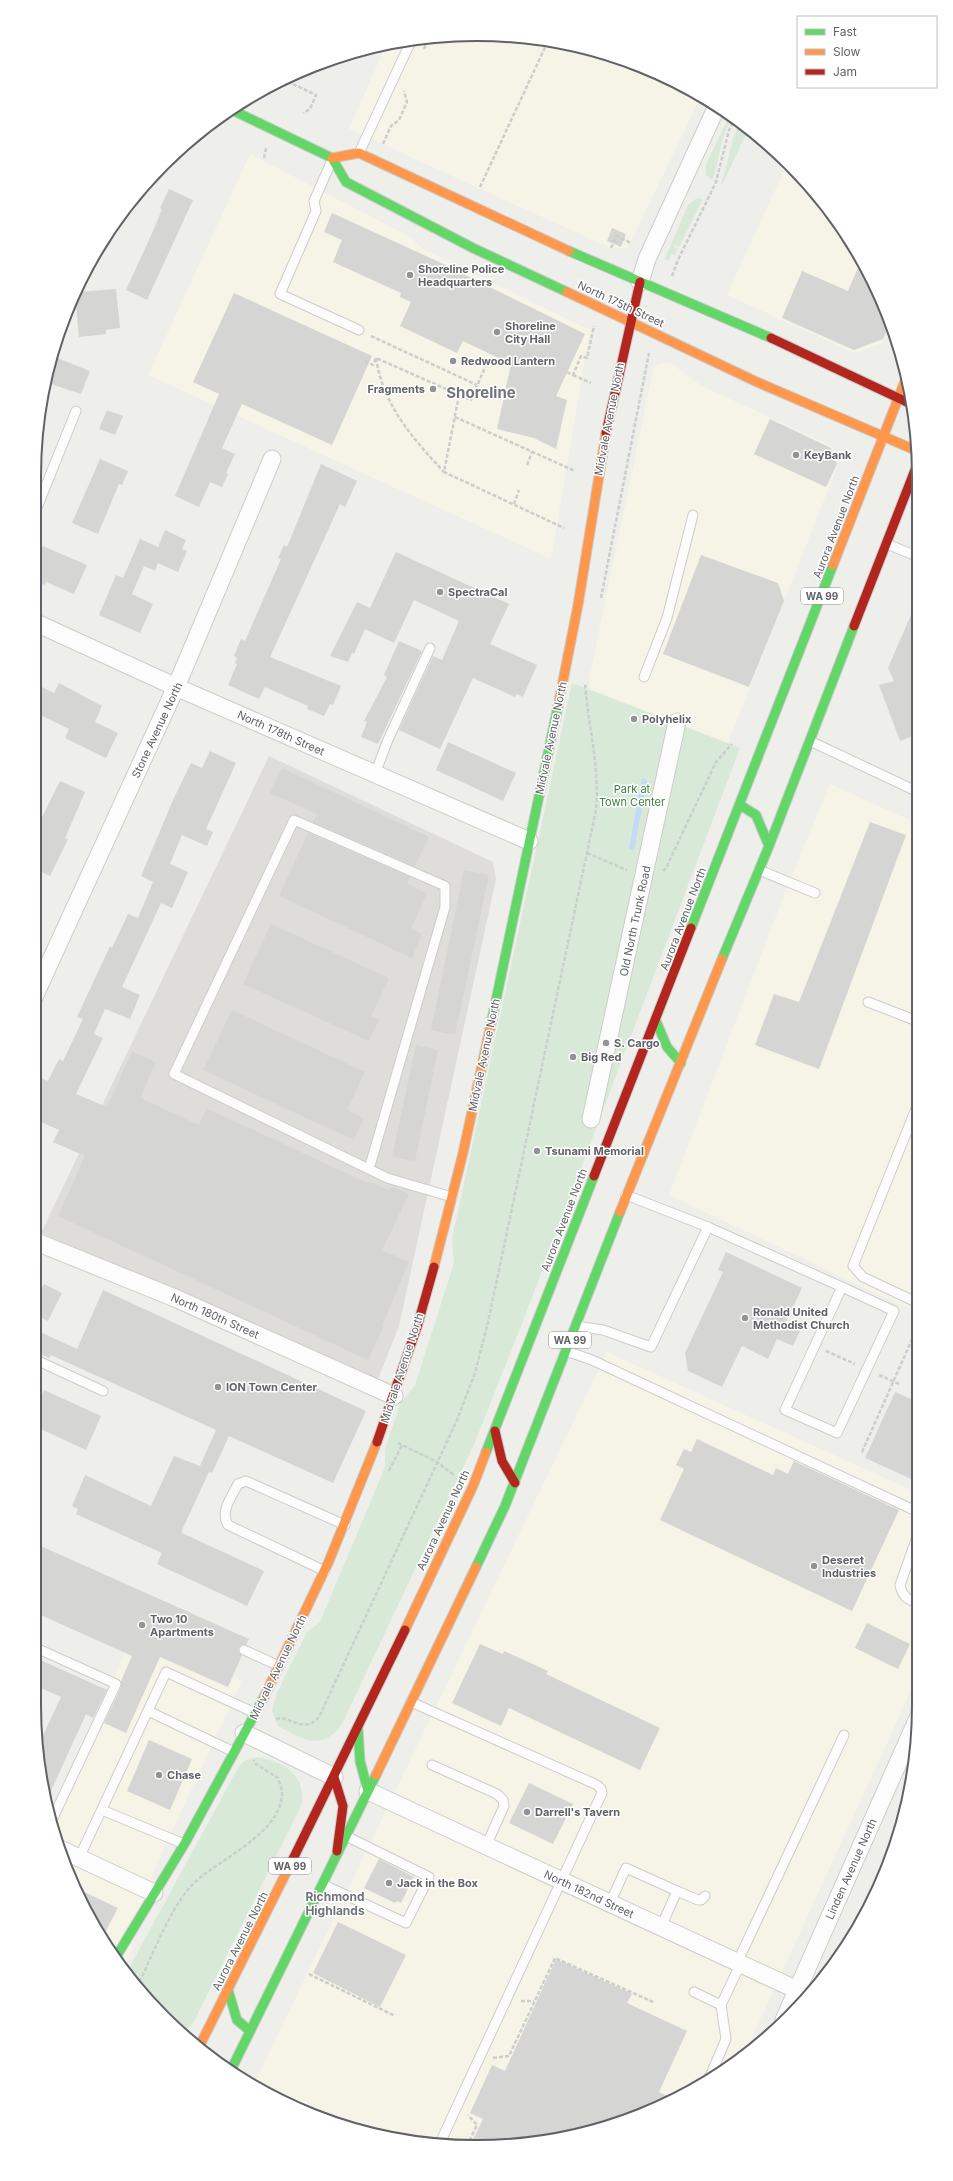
<svg xmlns="http://www.w3.org/2000/svg" width="953" height="2181" viewBox="0 0 953 2181" font-family="Inter,sans-serif">
<rect width="100%" height="100%" fill="#eeeeea"/>
<g fill="#f6f4e6">
<path d="M448,35L534,38L619,58L700,98L628,248H610L349,129L386,45Z"/>
<path d="M250,154L407,235L425,250L590,330L551,559L148,375Z"/>
<path d="M788,162L827,207L885,307L890,326L883,343L854,353L727,295Z"/>
<path d="M669,362L702,386L832,446L838,465L728,743L590,689L589,679L654,366Z"/>
<path d="M830,784L916,823L918,1313L669,1195L789,882Z"/>
<path d="M607,1352L918,1493L919,1673L743,2057L698,2088L619,2123L563,2139L476,2147L390,2139L334,2123L253,2086Z"/>
<path d="M135,1632L242,1681L156,1866L125,1970L93,1926L58,1847L49,1816Z"/>
</g>
<path fill="#deddda" d="M269,756L493,862L496,879L399,1326L374,1389L41,1233Z"/>
<g fill="#d9e9d8">
<path d="M730,115L733,117C719,136 721,159 712,180L706,175V164Z"/>
<path d="M740,123L748,130L722,185L721,184C729,164 729,142 740,123Z"/>
<path d="M697,198L703,199L679,247L675,245L674,247L678,249L674,255L671,254L669,261L665,259L688,205Z"/>
<path d="M572,683L740,748L525,1316L475,1442L342,1724C322,1752 304,1740 278,1726L272,1710L277,1693L307,1632L320,1622L385,1467V1449L400,1404L415,1385L454,1263L452,1239Z"/>
<path d="M257,1757C284,1762 305,1774 302,1804L194,2021L188,2029L181,2034L144,1996L127,1972L238,1768L244,1761Z"/>
</g>
<g fill="none" stroke-linecap="round" stroke-linejoin="round">
<path stroke="#c3dbf4" stroke-width="5.5" d="M632,847L644,781"/>
</g>
<g fill="#d5d5d3">
<path d="M169,189L193,200L147,300L126,290L154,229L162,209L160,208Z"/>
<path d="M332,213L437,261L585,334L556,396L567,400L556,449L534,438L497,429L511,364L463,341L457,353L400,326L411,302L400,297L401,293L333,262L342,240L324,232Z"/>
<path d="M612,228L626,234L621,247L607,241Z"/>
<path d="M860,263L885,307L890,323L883,339L854,350L782,318L802,271L848,291Z"/>
<path d="M116,289L120,328L106,330V334L79,337L75,295L77,292Z"/>
<path d="M234,293L372,356L332,445L242,404L222,448L235,454L226,473L228,474L222,487L210,482L199,507L175,496L219,394L193,382Z"/>
<path d="M52,356L90,371L81,394L45,382Z"/>
<path d="M107,410L123,416L115,435L99,429Z"/>
<path d="M770,419L831,448L837,464L826,487L754,454Z"/>
<path d="M100,459L128,471L122,485L119,484L98,534L72,523Z"/>
<path d="M321,464L357,481L345,507L340,504L270,657L341,686L333,705L330,704L324,716L307,709L308,706L265,687L259,699L228,685L237,664L235,663L237,658L234,656L241,639L245,641L281,559L278,558L284,545L287,547Z"/>
<path d="M165,530L186,540L182,549L187,551L178,572L158,563L155,571L144,566L132,594L153,604L140,633L99,615L116,575L123,578L140,539L158,547Z"/>
<path d="M38,544L87,565L74,594L46,582L45,585L34,580V552Z"/>
<path d="M396,552L509,604L490,644L537,665L523,697L517,694L515,697L473,678L440,749L399,730L433,656L442,660L459,621L414,600L394,643L365,629L354,654L352,653L348,662L330,656L357,602L370,608Z"/>
<path d="M701,555L778,583L784,601L749,687L663,654Z"/>
<path d="M916,603V691L912,692L916,705V735L900,741L879,685L894,681L888,668Z"/>
<path d="M399,641L422,651L378,744L361,737L367,722L364,721L387,677L384,675Z"/>
<path d="M34,683L54,693L59,683L102,706L95,722L118,733L106,758L65,738L69,729L34,712Z"/>
<path d="M448,742L516,773L503,801L436,770Z"/>
<path d="M210,751L236,763L206,829L213,832L207,846L182,835L170,864L188,872L172,908L161,903L122,987L140,995L130,1019L105,1009L94,1034L103,1038L76,1094L107,1107L132,1051L156,1062L140,1098L199,1125L206,1108L361,1180L370,1183L371,1182L389,1190L392,1186L409,1194L382,1250L409,1262L382,1326H384L368,1360L58,1216L85,1156L53,1142L59,1130L34,1119V1087L39,1077L48,1081L59,1059L63,1061L83,1019L77,1017L110,946L112,948L128,914L138,918L153,882L141,876L173,800L191,763L202,768Z"/>
<path d="M282,768L429,837L415,866L313,822L317,814L270,793Z"/>
<path d="M60,781L85,792L65,838L68,839L50,876L34,868V833Z"/>
<path d="M870,822L906,835L819,1069L755,1045L774,994L799,1002Z"/>
<path d="M308,833L410,877L407,884L427,893L411,929L422,934L412,958L279,896Z"/>
<path d="M464,870L489,875L455,1035L431,1030Z"/>
<path d="M271,924L389,978L371,1016L379,1020L369,1041L243,984Z"/>
<path d="M232,1010L365,1072L347,1110L364,1118L354,1140L203,1070Z"/>
<path d="M416,1045L438,1050L415,1161L392,1157Z"/>
<path d="M726,1252L802,1288L785,1324L800,1331L793,1346L777,1339L768,1359L742,1346L722,1387L688,1371L685,1353L723,1272L718,1270Z"/>
<path d="M44,1284L62,1293L48,1321L34,1314V1305Z"/>
<path d="M103,1290L366,1411L333,1483L229,1436L212,1473L209,1472L182,1530V1533L264,1571L247,1606L157,1564L162,1553L76,1514L78,1509L72,1506L85,1475L151,1506L174,1456L200,1466L216,1430L51,1355L49,1358L34,1351V1344L40,1332L77,1349Z"/>
<path d="M44,1390L101,1416L86,1450L34,1426V1413Z"/>
<path d="M895,1392L918,1402V1482L865,1458Z"/>
<path d="M697,1439L773,1475L776,1468L788,1474L794,1461L899,1510L852,1611L660,1520L684,1469L676,1465L684,1449L691,1452Z"/>
<path d="M34,1543L249,1639L246,1645H241L238,1648L239,1653L242,1655L228,1687L160,1657L126,1733L104,1723L121,1687V1681L132,1656L34,1612Z"/>
<path d="M867,1623L910,1644L898,1669L855,1648Z"/>
<path d="M480,1644L503,1654L504,1651L548,1671L546,1674L660,1728L640,1770L509,1708L501,1726L452,1703Z"/>
<path d="M34,1657L107,1690L93,1718L86,1714L46,1802L42,1791L38,1746L61,1697L34,1685Z"/>
<path d="M149,1740L192,1759L170,1810L127,1791Z"/>
<path d="M529,1783L573,1804L553,1844L509,1823Z"/>
<path d="M379,1859L414,1877L401,1903L397,1901L395,1903L364,1888Z"/>
<path d="M76,1888L118,1908L102,1938L93,1926Z"/>
<path d="M338,1922L406,1955L380,2007L313,1973Z"/>
<path d="M556,1959L632,1994L627,2003L687,2031L659,2092L673,2099L619,2123L563,2139L470,2146L483,2119L470,2113L492,2065L505,2071Z"/>
</g>
<g fill="none" stroke-linecap="round" stroke-linejoin="round">
<defs>
<g id="lane">
<path d="M359,153L411,41"/>
<path d="M332,160L314,201L316,211L280,294L359,330"/>
<path d="M34,515L76,411"/>
<path d="M887,544L916,556"/>
<path d="M644,677L667,618L693,515"/>
<path d="M810,741L916,791"/>
<path d="M375,774L387,742L430,648"/>
<path d="M759,870L815,893"/>
<path d="M868,1002L917,1021"/>
<path d="M917,1106L853,1266L863,1277L918,1303"/>
<path d="M369,1169L445,907V886L294,820L174,1074L387,1178L452,1197"/>
<path d="M626,1195L708,1227L842,1287L785,1410L837,1433L894,1311L842,1287"/>
<path d="M576,1326L603,1330L651,1347L708,1227"/>
<path d="M566,1351L592,1360L918,1512"/>
<path d="M34,1359L103,1391"/>
<path d="M918,1534L900,1585C902,1597 909,1600 919,1604"/>
<path d="M325,1571L228,1525C220,1511 231,1498 238,1484L246,1481L345,1525"/>
<path d="M34,1647L116,1684L51,1822"/>
<path d="M244,1650L279,1666"/>
<path d="M411,1702L597,1785L601,1789L602,1793L440,2143"/>
<path d="M148,1711L234,1752"/>
<path d="M432,1765L497,1794L503,1800L504,1806L486,1846"/>
<path d="M102,1810L184,1844"/>
<path d="M79,1858L166,1672L255,1713"/>
<path d="M322,1884L406,1923L429,1877L346,1836"/>
<path d="M610,1903L626,1868L677,1891"/>
<path d="M661,1927L677,1891L698,1900H701L705,1896"/>
<path d="M737,1963L844,1735"/>
<path d="M694,1992L721,2005L726,2039L708,2081"/>
<path d="M721,2005L740,1965"/>
</g>
<g id="street">
<path d="M640,282L647,259L717,106"/>
<path d="M34,622L176,687L529,841"/>
<path d="M34,997L176,687L272,459"/>
<path d="M591,1119L677,722"/>
<path d="M34,1241L175,1298L394,1396"/>
<path d="M244,1733L334,1777"/>
<path d="M368,1791L810,1996"/>
<path d="M58,1848L154,1893"/>
<path d="M784,2020L918,1718"/>
</g>
<g id="fast">
<path d="M232,110L332,158L346,182L473,248L567,292"/>
<path d="M569,251L771,338"/>
<path d="M740,805L756,815L769,846"/>
<path d="M691,928L833,565"/>
<path d="M722,959L769,846L854,626"/>
<path d="M492,1019L558,706"/>
<path d="M656,1021L667,1047L681,1063"/>
<path d="M486,1452L594,1176"/>
<path d="M476,1567L505,1506L620,1212"/>
<path d="M358,1729L360,1761L368,1791"/>
<path d="M116,1957L185,1843L264,1697"/>
<path d="M228,1990L237,2020L250,2031"/>
<path d="M231,2070L376,1775"/>
</g>
<g id="slow">
<path d="M332,158L359,153L569,251"/>
<path d="M567,292L757,382L915,450"/>
<path d="M833,565L905,381"/>
<path d="M558,706L578,605L606,433"/>
<path d="M620,1212L722,959"/>
<path d="M434,1267L463,1153L492,1019"/>
<path d="M405,1630L473,1486L486,1452"/>
<path d="M264,1697L329,1561L377,1442"/>
<path d="M376,1775L476,1567"/>
<path d="M199,2047L293,1859"/>
</g>
<g id="jam">
<path d="M771,338L911,404"/>
<path d="M606,433L640,282"/>
<path d="M854,626L915,470"/>
<path d="M594,1176L691,928"/>
<path d="M495,1431L502,1461L515,1483"/>
<path d="M377,1442L417,1327L434,1267"/>
<path d="M334,1777L343,1806L337,1851"/>
<path d="M293,1859L405,1630"/>
</g>
</defs>
<use href="#lane" stroke="#cccccb" stroke-width="11"/>
<use href="#street" stroke="#cccccb" stroke-width="19"/>
<use href="#fast" stroke="#cacacb" stroke-width="11"/>
<use href="#slow" stroke="#cacacb" stroke-width="11"/>
<use href="#jam" stroke="#cacacb" stroke-width="11"/>
<g stroke="#cacecc" stroke-width="2.5" stroke-dasharray="4 2" stroke-linecap="butt">
<path d="M424,49L429,38"/>
<path d="M282,79L316,95L310,109L303,113"/>
<path d="M383,144L391,126L399,120L407,102L404,91"/>
<path d="M264,158L266,148"/>
<path d="M480,187L548,41"/>
<path d="M611,248L617,236L631,243"/>
<path d="M672,276L678,260L716,182L729,130L735,119"/>
<path d="M371,336L477,385"/>
<path d="M376,358C383,405 413,439 444,472"/>
<path d="M365,361L373,365L376,358L471,400L489,358"/>
<path d="M567,372L573,375L581,356L587,358L594,326"/>
<path d="M573,375L591,383"/>
<path d="M459,395L444,472L564,528"/>
<path d="M455,417L575,471"/>
<path d="M527,465L532,452"/>
<path d="M514,504L519,490"/>
<path d="M601,598L649,353"/>
<path d="M587,853L627,870"/>
<path d="M663,871L666,868L716,762L732,744"/>
<path d="M826,1351L855,1364"/>
<path d="M879,1375L899,1384"/>
<path d="M398,1443L437,1462L454,1475"/>
<path d="M862,1452L918,1326"/>
<path d="M389,1471L402,1445"/>
<path d="M276,1719C290,1715 304,1735 319,1717L457,1420L475,1373L488,1322L596,810C600,768 588,725 585,683"/>
<path d="M309,1974L395,2016"/>
<path d="M137,1987C152,1957 169,1910 192,1885C216,1860 279,1836 282,1795C283,1790 279,1783 278,1778L256,1764L254,1760"/>
<path d="M521,2001H534"/>
<path d="M493,2058L509,2056L555,1958L653,2002"/>
<path d="M467,2146L477,2125L468,2115"/>
</g>
<use href="#lane" stroke="#fcfcfc" stroke-width="9"/>
<use href="#street" stroke="#fcfcfc" stroke-width="17"/>
<use href="#fast" stroke="#63d668" stroke-width="9"/>
<use href="#slow" stroke="#ff974d" stroke-width="9"/>
<use href="#jam" stroke="#b3261e" stroke-width="9"/>
</g>
<g fill="#929395" stroke="#fff" stroke-width="1.5">
<circle cx="410" cy="275" r="4"/>
<circle cx="497" cy="332" r="4"/>
<circle cx="453" cy="361" r="4"/>
<circle cx="433" cy="389" r="4"/>
<circle cx="796" cy="455" r="4"/>
<circle cx="440" cy="592" r="4"/>
<circle cx="634" cy="719" r="4"/>
<circle cx="606" cy="1043" r="4"/>
<circle cx="573" cy="1057" r="4"/>
<circle cx="537" cy="1151" r="4"/>
<circle cx="745" cy="1318" r="4"/>
<circle cx="218" cy="1387" r="4"/>
<circle cx="814" cy="1566" r="4"/>
<circle cx="142" cy="1625" r="4"/>
<circle cx="159" cy="1775" r="4"/>
<circle cx="527" cy="1812" r="4"/>
<circle cx="389" cy="1883" r="4"/>
</g>
<g text-anchor="middle" stroke-width="3" stroke-linejoin="round" paint-order="stroke">
<g fill="#fff" stroke="#909195" stroke-width="1">
<rect x="801" y="588" width="42" height="16" rx="3"/>
<rect x="549" y="1332" width="42" height="16" rx="3"/>
<rect x="269" y="1858" width="42" height="16" rx="3"/>
</g>
<g font-size="10" font-weight="bold" fill="#606267">
<text x="822" y="600">WA 99</text>
<text x="570" y="1344">WA 99</text>
<text x="290" y="1870">WA 99</text>
</g>
<g font-size="11" font-weight="bold" fill="#606267" stroke="#fff" text-anchor="start">
<text x="418" y="273">Shoreline Police<tspan x="418" dy="13">Headquarters</tspan></text>
<text x="505" y="330">Shoreline<tspan x="505" dy="13">City Hall</tspan></text>
<text x="461" y="365">Redwood Lantern</text>
<text x="425" y="393" text-anchor="end">Fragments</text>
<text x="804" y="459">KeyBank</text>
<text x="448" y="596">SpectraCal</text>
<text x="642" y="723">Polyhelix</text>
<text x="614" y="1047">S. Cargo</text>
<text x="581" y="1061">Big Red</text>
<text x="545" y="1155">Tsunami Memorial</text>
<text x="753" y="1316">Ronald United<tspan x="753" dy="13">Methodist Church</tspan></text>
<text x="226" y="1391">ION Town Center</text>
<text x="822" y="1564">Deseret<tspan x="822" dy="13">Industries</tspan></text>
<text x="150" y="1623">Two 10<tspan x="150" dy="13">Apartments</tspan></text>
<text x="167" y="1779">Chase</text>
<text x="535" y="1816">Darrell's Tavern</text>
<text x="397" y="1887">Jack in the Box</text>
</g>
<g font-size="11" fill="#606267" stroke="#fff">
<text transform="translate(621 304) rotate(25)" y="4">North 175th Street</text>
<text transform="translate(609 419) rotate(-79)" y="4">Midvale Avenue North</text>
<text transform="translate(836 527) rotate(-69)" y="4">Aurora Avenue North</text>
<text transform="translate(157 730) rotate(-65)" y="4">Stone Avenue North</text>
<text transform="translate(281 733) rotate(24)" y="4">North 178th Street</text>
<text transform="translate(551 738) rotate(-78)" y="4">Midvale Avenue North</text>
<text transform="translate(683 919) rotate(-69)" y="4">Aurora Avenue North</text>
<text transform="translate(635 921) rotate(-78)" y="4">Old North Trunk Road</text>
<text transform="translate(484 1055) rotate(-78)" y="4">Midvale Avenue North</text>
<text transform="translate(564 1220) rotate(-69)" y="4">Aurora Avenue North</text>
<text transform="translate(215 1316) rotate(24)" y="4">North 180th Street</text>
<text transform="translate(402 1368) rotate(-72)" y="4">Midvale Avenue North</text>
<text transform="translate(443 1520) rotate(-65)" y="4">Aurora Avenue North</text>
<text transform="translate(278 1667) rotate(-64)" y="4">Midvale Avenue North</text>
<text transform="translate(851 1869) rotate(-66)" y="4">Linden Avenue North</text>
<text transform="translate(589 1894) rotate(25)" y="4">North 182nd Street</text>
<text transform="translate(240 1941) rotate(-63)" y="4">Aurora Avenue North</text>
</g>
<g font-size="11" fill="#3c8244" stroke="#fff">
<text x="632" y="793">Park at<tspan x="632" dy="13">Town Center</tspan></text>
</g>
<g font-size="12" font-weight="bold" fill="#717479" stroke="#fff">
<text x="335" y="1901">Richmond<tspan x="335" dy="14">Highlands</tspan></text>
</g>
<g font-size="15" font-weight="bold" fill="#717479" stroke="#fff">
<text x="481" y="398">Shoreline</text>
</g>
</g>
<path d="M0 0H953V2181H0ZM476 41H477A435 435 0 0 1 912 476V1705A435 435 0 0 1 477 2140H476A435 435 0 0 1 41 1705V476A435 435 0 0 1 476 41Z" fill="#fff" fill-rule="evenodd"/>
<path fill="none" stroke="#606267" stroke-width="2" d="M476 41H477A435 435 0 0 1 912 476V1705A435 435 0 0 1 477 2140H476A435 435 0 0 1 41 1705V476A435 435 0 0 1 476 41Z"/>
<rect x="797" y="16" width="140" height="72" fill="#ffffff" stroke="#bfc0c2"/>
<rect x="805" y="29" width="20" height="6" fill="#63d668" stroke="#bfc0c2"/>
<text x="833" y="36" font-size="12" fill="#606267">Fast</text>
<rect x="805" y="49" width="20" height="6" fill="#ff974d" stroke="#bfc0c2"/>
<text x="833" y="56" font-size="12" fill="#606267">Slow</text>
<rect x="805" y="69" width="20" height="6" fill="#b3261e" stroke="#bfc0c2"/>
<text x="833" y="76" font-size="12" fill="#606267">Jam</text>
</svg>
